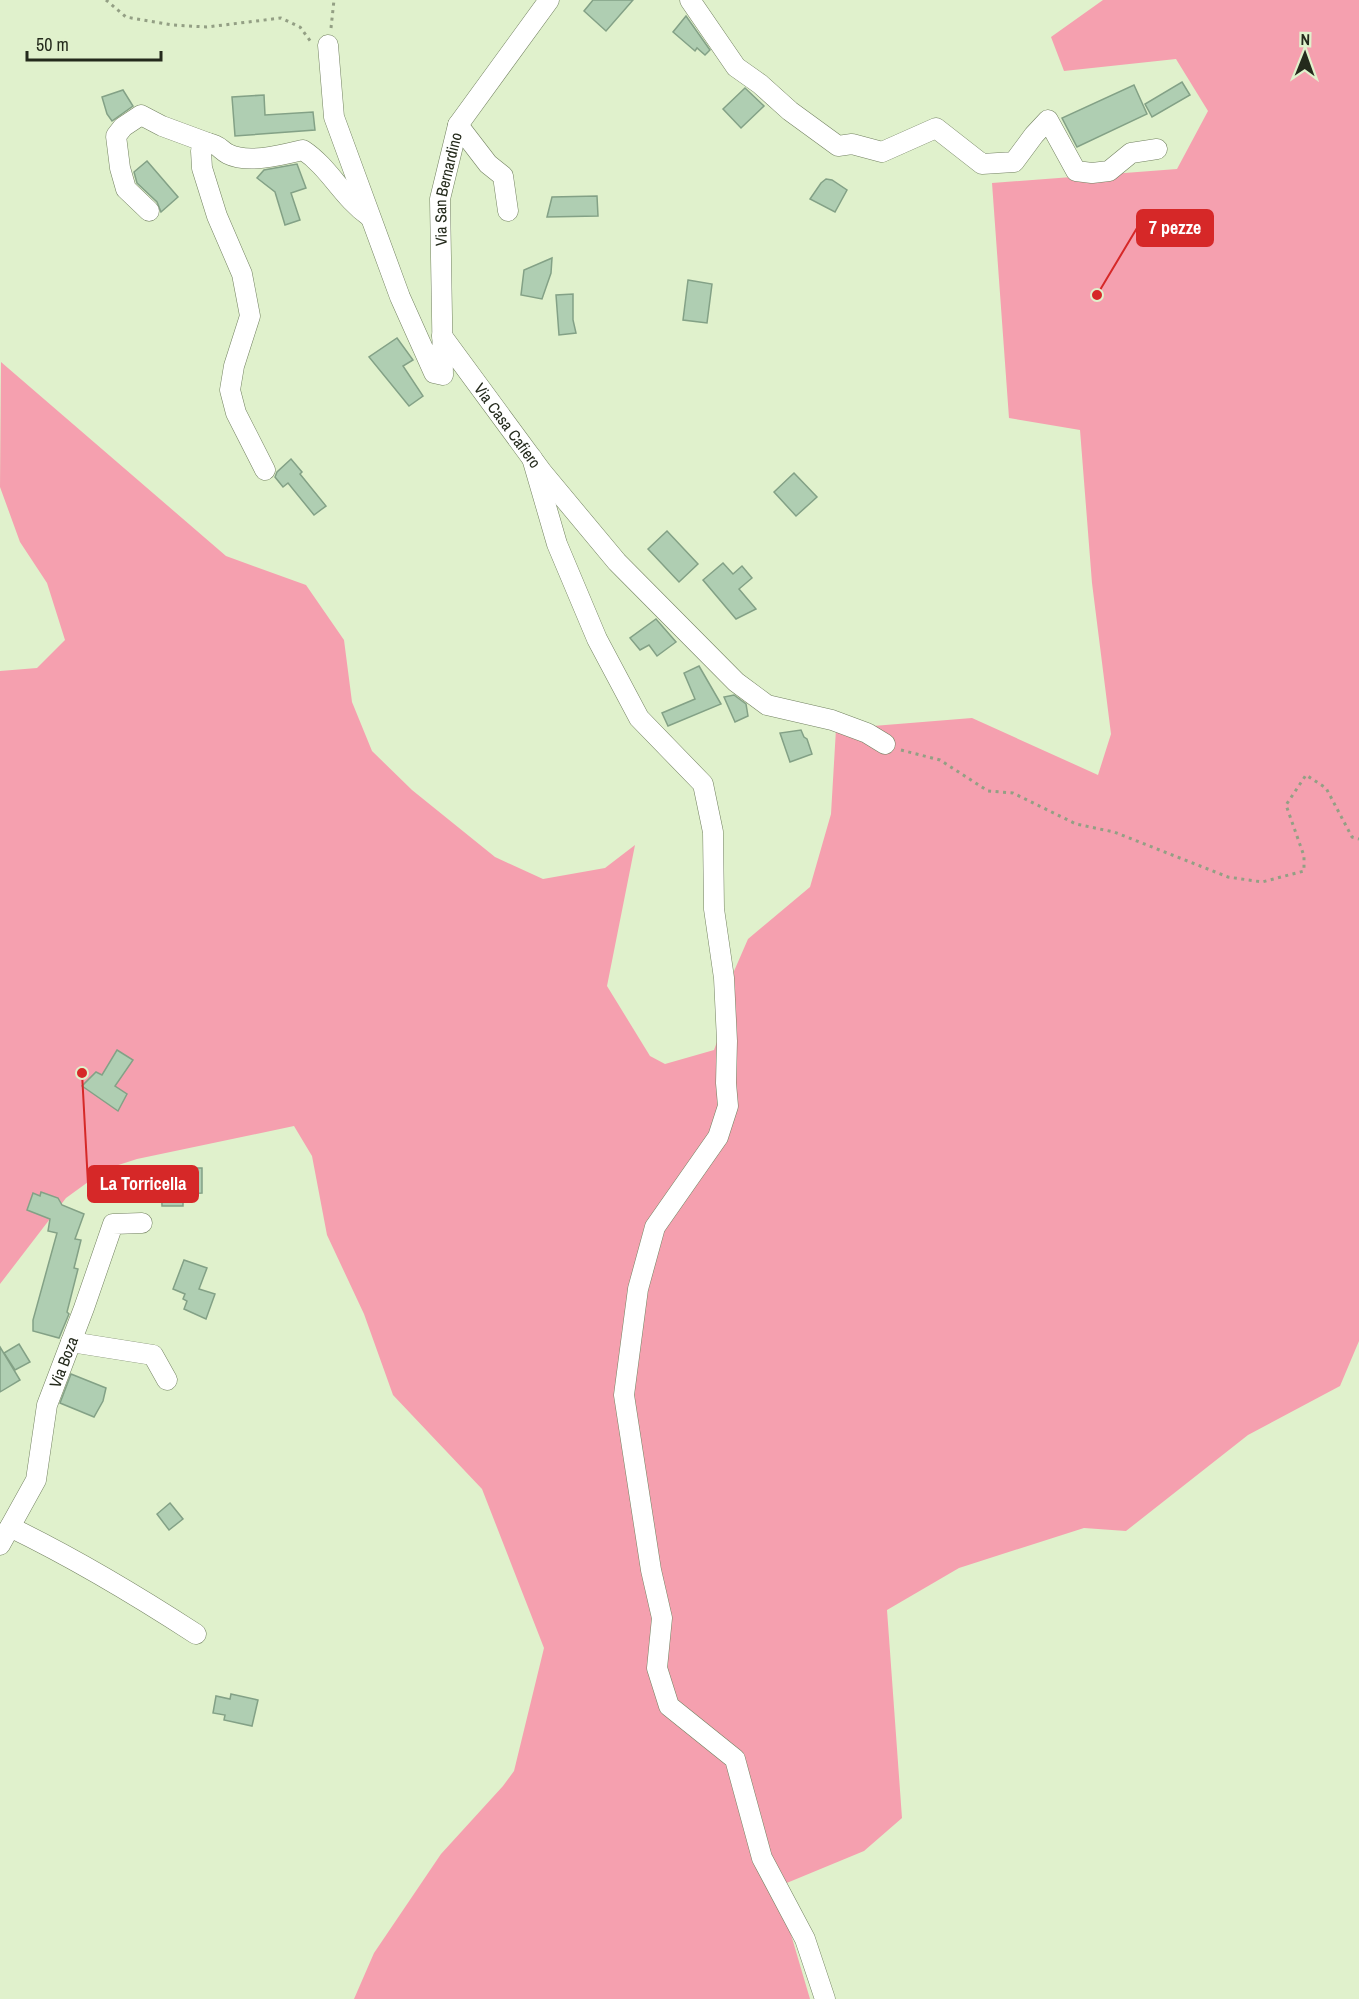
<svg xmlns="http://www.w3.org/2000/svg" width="1359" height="1999" viewBox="0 0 1359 1999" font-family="'Archivo Narrow',sans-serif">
<rect width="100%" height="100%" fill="#e0f1cc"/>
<path fill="#f5a0af" d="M1103,0H1359V1341L1340,1386L1248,1435L1126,1531L1084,1528L959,1568L887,1610L902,1818L864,1851L777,1887L810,1999H354L374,1953L441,1854L503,1786L514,1771L544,1648L482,1489L393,1395L364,1314L327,1235L312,1156L294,1126L137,1159L106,1169L66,1198L0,1284V671L37,668L65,640L47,583L20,542L0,487L1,362L226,556L306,585L344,640L352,702L372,751L412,790L495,857L543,879L605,868L635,845L607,986L650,1056L665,1064L714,1050L725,1020L728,985L748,939L810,887L831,814L836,729L972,718L1098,775L1111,734L1092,583L1080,430L1009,418L992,183L1177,169L1208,111L1176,59L1064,71L1051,37Z"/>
<g fill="#afceb2" stroke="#83a186" stroke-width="1.5">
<path d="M593,0H633L606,31L584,11Z"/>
<path d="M686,16L710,50L705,55L697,48L695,51L673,32Z"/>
<path d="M1182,82L1190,95L1152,117L1145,104Z"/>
<path d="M1134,85L1147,114L1077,147L1062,118Z"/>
<path d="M745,88L764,106L741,128L723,109Z"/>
<path d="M123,90L133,106L112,121L107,114L102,97Z"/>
<path d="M264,95L265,115L313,112L315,130L235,136L232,97Z"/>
<path d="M147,161L178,197L161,212L157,202L137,183L134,172Z"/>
<path d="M297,164L306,188L291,193L300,220L285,225L275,192L257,178L264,170Z"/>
<path d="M826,179L832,180L847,190L835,212L810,199L821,183Z"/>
<path d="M597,196L598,216L547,217L552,197Z"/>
<path d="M552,258L551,273L542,299L521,295L524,270Z"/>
<path d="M688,280L712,284L707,323L683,320Z"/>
<path d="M573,294V320L576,333L559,335L556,295Z"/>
<path d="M397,338L413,360L403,366L423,396L409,406L369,357Z"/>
<path d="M291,459L302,472L300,474L326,506L314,515L288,483L283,487L275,477L277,472Z"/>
<path d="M794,473L817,497L796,516L774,492Z"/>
<path d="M667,531L698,564L679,582L648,549Z"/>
<path d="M723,563L733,574L742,566L752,578L739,589L756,609L736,619L703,580Z"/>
<path d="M656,619L676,642L657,656L649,645L640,650L630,638Z"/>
<path d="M699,666L721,704L668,726L662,713L695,699L684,673Z"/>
<path d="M734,695L746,704L748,716L735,722L724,697Z"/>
<path d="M801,730L804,737L807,739L812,754L790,762L780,733Z"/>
<path d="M117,1050L133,1060L115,1086L127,1094L118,1111L82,1086L96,1072L102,1075Z"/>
<path d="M173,1168H202V1193L183,1194V1206H162L161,1172H174Z"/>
<path d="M41,1192L58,1198L62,1205L84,1214L75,1239L81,1240L74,1268L78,1269L67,1312L69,1314L59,1338L33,1331V1320L57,1233L48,1231L50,1219L27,1210L33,1193L40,1196Z"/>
<path d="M184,1260L207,1268L199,1289L215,1294L206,1319L184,1309L187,1301L183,1299L185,1294L173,1289Z"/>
<path d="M19,1344L30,1362L15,1370L4,1353Z"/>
<path d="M0,1347L20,1380L0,1392Z"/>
<path d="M71,1374L106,1388L103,1401L94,1417L60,1403Z"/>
<path d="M170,1503L183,1519L169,1530L157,1514Z"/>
<path d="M231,1694L258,1700L252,1726L224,1720L225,1715L213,1713L216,1696L230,1699Z"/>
</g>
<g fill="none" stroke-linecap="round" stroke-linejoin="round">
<defs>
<g id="minor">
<path d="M690,0L736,67L760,84L790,111L838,146L852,144L882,152L936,128L982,164L1014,162L1034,135L1048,120L1076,171L1092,173L1109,171L1131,153L1157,149"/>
<path id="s1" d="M328,45L334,117L400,297L434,373L443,375L440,199L458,125L549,0"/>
<path d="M458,125L488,164L503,176L508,211"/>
<path d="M149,211L126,189L120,168L116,136L123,127L141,115L162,126L208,143"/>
<path id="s2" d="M442,336L542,472L617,562L736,682L767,705L832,720L867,733L885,744"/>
<path d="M532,458L557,544L597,639L639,718L703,784L713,832L714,909L724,978L727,1041L726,1083L728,1106L718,1137L655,1227L638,1289L624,1395L651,1570L662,1618L657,1668L669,1706L735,1759L762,1858L805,1939L825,1999"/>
<path d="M265,470L236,413L230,390L234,366L250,316L242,274L217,216L202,168L201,151L208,143C220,145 219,149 228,154C248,164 282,155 303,150C329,167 343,198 369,216"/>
<path d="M71,1342L153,1355L167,1380"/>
<path d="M10,1527C74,1558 136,1595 196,1634"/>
<path id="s3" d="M0,1545L36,1480L47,1405L84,1308L113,1224L142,1223"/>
</g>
</defs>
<use href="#minor" stroke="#728160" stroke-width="21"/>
<g stroke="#939f84" stroke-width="3" stroke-dasharray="3 4.5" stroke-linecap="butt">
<path d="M106,0L126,17L172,25L207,27L281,18L300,27L311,42"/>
<path d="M331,28L334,0"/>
<path d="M901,750L940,760L988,791L1013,793L1076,824L1114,832L1228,877L1262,882L1304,871V856L1286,805L1306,775L1326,788L1352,837L1359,839"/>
</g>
<use href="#minor" stroke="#fff" stroke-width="20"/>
</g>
<g text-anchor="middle" stroke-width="4.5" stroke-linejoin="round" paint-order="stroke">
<g font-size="16" fill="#242a1c" stroke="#e0f1cc">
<text dy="6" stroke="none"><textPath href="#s1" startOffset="543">Via San Bernardino</textPath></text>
<text dy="6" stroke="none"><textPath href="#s2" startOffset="111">Via Casa Cafiero</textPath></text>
<text dy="6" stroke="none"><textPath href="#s3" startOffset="196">Via Boza</textPath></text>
</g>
</g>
<path fill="none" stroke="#d62828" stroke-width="2" d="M1097 295L1137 228M82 1073L88 1184"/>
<g fill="#d62828" stroke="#e0f1cc" stroke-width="2">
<circle cx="1097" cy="295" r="6"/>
<circle cx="82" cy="1073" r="6"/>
</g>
<g fill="#d62828" stroke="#d62828" stroke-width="2">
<rect x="1137" y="210" width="76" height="36" rx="6"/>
<rect x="88" y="1166" width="110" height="36" rx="6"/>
</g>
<g font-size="18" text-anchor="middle" font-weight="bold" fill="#fff">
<text x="1175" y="234">7 pezze</text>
<text x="143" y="1190">La Torricella</text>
</g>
<g transform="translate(1305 54) rotate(1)" stroke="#e0f1cc" stroke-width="4.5" paint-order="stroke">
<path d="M0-4.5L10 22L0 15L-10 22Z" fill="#242a1c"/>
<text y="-9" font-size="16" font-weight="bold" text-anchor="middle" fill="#242a1c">N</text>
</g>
<path d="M27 51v9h134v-9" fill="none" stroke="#242a1c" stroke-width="3"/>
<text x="36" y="51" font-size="18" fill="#242a1c" stroke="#e0f1cc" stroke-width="4.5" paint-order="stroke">50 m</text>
</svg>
